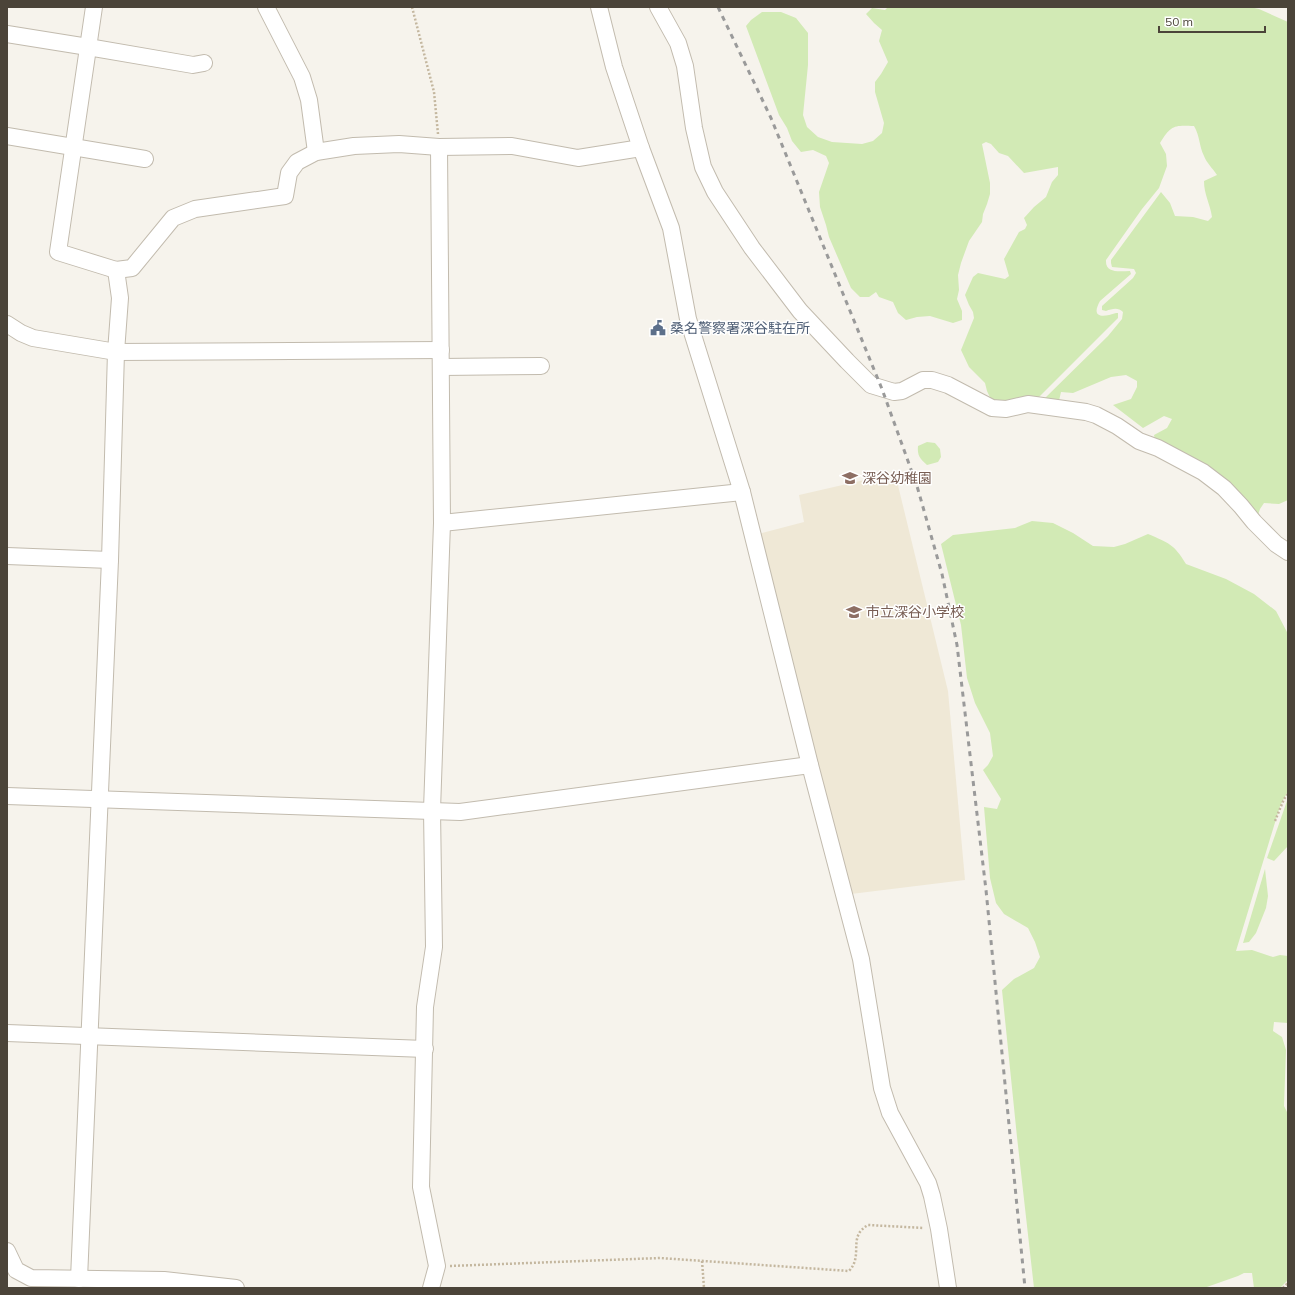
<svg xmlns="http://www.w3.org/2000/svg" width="1295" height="1295" viewBox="0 0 1295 1295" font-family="Mulish,'Noto Sans JP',sans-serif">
<rect width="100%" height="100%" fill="#f6f3ec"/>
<path fill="#efe8d6" d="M895,473L948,691L965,880L851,894L758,534L804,522L799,495Z"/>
<g fill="#d2eab5">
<path d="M888,7H1250L1259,9L1288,22V500L1279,504L1264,503L1260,509L1258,515L1156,444L1154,435L1167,428L1172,419L1164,416L1143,428L1113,405L1131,399L1137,387V381L1126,375L1111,377L1073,393L1061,392L1058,405L1044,399L1108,336L1122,319L1123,312C1118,307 1112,309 1106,311L1102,310V306L1133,278L1136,273L1134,269L1112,267L1111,263V260L1161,192L1170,203L1175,216L1193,217L1208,221L1212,217C1210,203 1204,195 1204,181L1217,175C1213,169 1206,162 1204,156C1199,146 1200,136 1194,126C1174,125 1171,125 1160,143L1166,154L1167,166L1159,188L1142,209L1106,260C1105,274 1120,271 1130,271L1131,274L1100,301C1090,319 1104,317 1116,313H1118V318L1040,396L1036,399L994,406L987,391L985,383L969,367L961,350L974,318L973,312L969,305L965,295L973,277L978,273L1005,279L1009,276L1004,259L1019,232L1025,229L1027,225L1024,218L1034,207L1046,197L1052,182L1058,175V167L1024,173L1008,156L999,153L991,144L986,142L982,144L990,183V194L987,204L983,214L982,222L969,241L961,263L958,275L959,290L957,299L962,311V320L953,323L930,316L917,317L906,320L898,313L893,302L879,297L876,292L869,297H860L851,288L829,237L826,225L820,207L819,192L829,163L826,156L813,150L801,152L792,141L787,128L779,115L746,26L751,20L762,12H781L796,18L808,33V65L803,115L807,127L818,137L832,142L862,144L873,141L882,133L884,123L875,92V82L881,74L888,62L879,41L882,30L874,23L866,14L872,8L885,10Z"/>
<path d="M927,442L935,443L940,449L941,457L938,462L927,465C920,459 917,455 918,446Z"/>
<path d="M1032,521L1053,523L1073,533L1093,546L1114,547L1125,544L1148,534C1169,543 1174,544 1186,564L1226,579L1254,594L1276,611L1288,634V791L1280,806L1236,951L1252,950L1273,957L1280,955L1288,956V1023L1274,1022L1273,1031L1282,1037L1286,1050L1284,1106L1288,1114V1280L1280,1288H1254L1252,1273H1244L1238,1276L1204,1288H1034L1017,1137L1002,990L1014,979L1034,968L1040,957L1035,942L1028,928L1004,914L996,903L990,878L984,807L997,809L1001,799L983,770L988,765L993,756L990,733L975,703L967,678L961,625L941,544L953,535L1015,528Z"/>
<path d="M1288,798V846L1274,861L1267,858Z"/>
<path d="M1265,869L1268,896L1266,908L1256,933L1249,942L1243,943Z"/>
</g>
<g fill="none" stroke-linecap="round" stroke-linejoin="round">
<defs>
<g id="minor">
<path d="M94,7L58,252L116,270L132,268L173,218L195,209L285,196L289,173L297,162L316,152L354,146L399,144L439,147L512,146L578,158L641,148"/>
<path d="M266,7L302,77L309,100L316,152"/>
<path d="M599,7L614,67L641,148L671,228L688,319L742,492L810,765L861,959L882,1088L890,1113L928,1183L932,1196L939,1229L948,1288"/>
<path d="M658,7L678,43L685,66L694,128L703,167L715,192L752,248L800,311L847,361L871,385L894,392L902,391L923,380H932L948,385L992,408L1006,409L1028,404L1086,412L1096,415L1117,426L1139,441L1158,448L1203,472L1224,488L1241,506L1254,522L1276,544L1288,552"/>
<path d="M7,34L88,47L193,65L204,63"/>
<path d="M7,136L145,159"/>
<path d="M7,324L21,333L33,338L116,352L441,350"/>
<path d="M441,367L541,366"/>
<path d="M442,523L742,492"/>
<path d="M7,556L110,560"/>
<path d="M7,796L460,812L810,765"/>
<path d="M7,1033L425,1049"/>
<path d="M7,1251L16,1270L31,1278L164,1280L236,1288"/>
<path d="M79,1279L110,560L116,352L120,298L116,270"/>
<path d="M431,1288L437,1266L421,1187L425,1007L434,947L432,810L442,523L439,147"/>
</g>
</defs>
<use href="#minor" stroke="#c2bbae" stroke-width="18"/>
<g stroke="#c4b79f" stroke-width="2.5" stroke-dasharray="2 2" stroke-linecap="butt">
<path d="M412,7L434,92L438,134"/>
<path d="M1275,821L1284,799L1288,794"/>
<path d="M702,1261L704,1288"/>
<path d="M450,1266L660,1258L849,1271C864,1255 847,1237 868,1225L924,1228"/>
<path d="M1283,1288L1288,1283"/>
</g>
<use href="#minor" stroke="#fff" stroke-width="16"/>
<path stroke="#9a9a9a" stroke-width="3" stroke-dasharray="5 5" stroke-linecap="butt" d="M718,7L771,118L882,389L917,486L942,574L957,645L986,890L1025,1288"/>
</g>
<defs>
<symbol id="civic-bare" viewBox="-9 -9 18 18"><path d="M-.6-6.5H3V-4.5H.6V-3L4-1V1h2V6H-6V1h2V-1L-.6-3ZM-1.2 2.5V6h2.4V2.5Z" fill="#5c6f8a" stroke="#fff" stroke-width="2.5" paint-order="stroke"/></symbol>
<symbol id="school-bare" viewBox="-9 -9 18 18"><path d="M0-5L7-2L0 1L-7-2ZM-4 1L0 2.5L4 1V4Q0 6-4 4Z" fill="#8d6e63" stroke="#fff" stroke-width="2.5" paint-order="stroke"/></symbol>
</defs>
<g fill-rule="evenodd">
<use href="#civic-bare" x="647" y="317" width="22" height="22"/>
<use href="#school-bare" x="839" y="467" width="22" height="22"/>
<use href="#school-bare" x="843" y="601" width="22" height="22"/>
</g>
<g text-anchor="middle" stroke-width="3" stroke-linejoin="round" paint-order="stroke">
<g font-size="14" fill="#4e5e75" stroke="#fff" text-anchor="start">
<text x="670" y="333">桑名警察署深谷駐在所</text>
</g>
<g font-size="14" fill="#785e54" stroke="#fff" text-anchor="start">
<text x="862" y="483">深谷幼稚園</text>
<text x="866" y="617">市立深谷小学校</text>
</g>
</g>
<rect width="1295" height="1295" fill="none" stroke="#4b4439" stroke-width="16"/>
<path d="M1159 26v6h106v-6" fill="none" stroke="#4b4439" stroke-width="2"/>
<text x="1165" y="26" font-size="12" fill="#4b4439" stroke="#ffffff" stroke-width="3" paint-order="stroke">50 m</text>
</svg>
